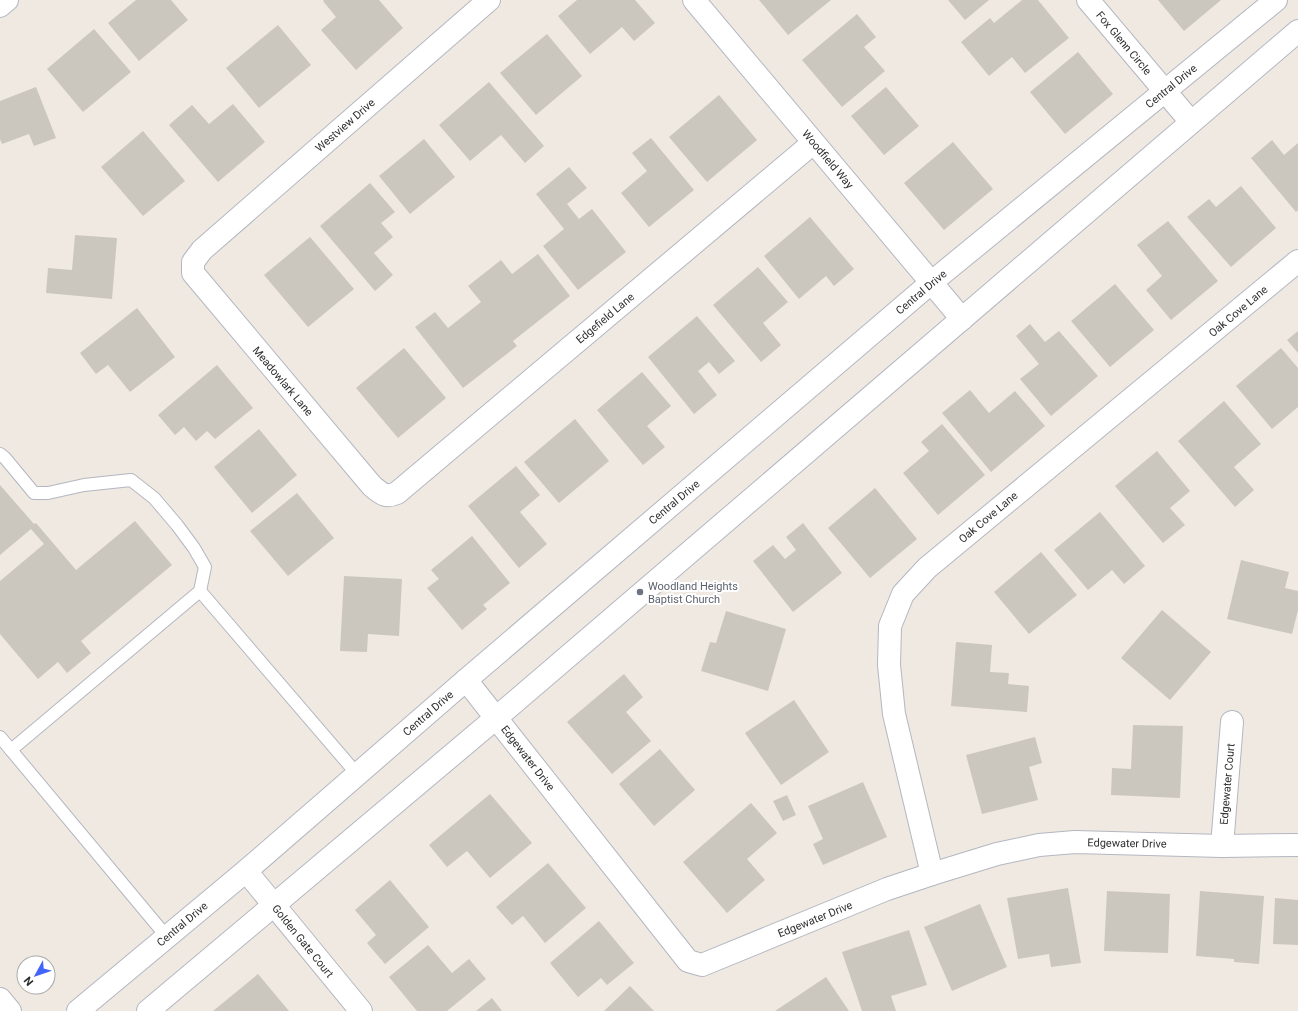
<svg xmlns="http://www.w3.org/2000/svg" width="1298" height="1011" viewBox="0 0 1298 1011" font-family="Roboto,sans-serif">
<rect width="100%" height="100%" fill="#efe9e1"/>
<g fill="#cbc7bf">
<path d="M136,0H171L188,20L139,61L108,23Z"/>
<path d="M324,0H379L403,28L356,70L321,30L336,17L323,1Z"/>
<path d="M577,0H635L655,23L634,41L622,27L590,54L558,16Z"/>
<path d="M759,0H831L788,35Z"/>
<path d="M948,0H989L965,20Z"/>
<path d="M1022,0H1038L1069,38L1025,73L1012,57L989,76L961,42L990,18L994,23Z"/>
<path d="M1158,0H1221L1184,31Z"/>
<path d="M857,14L876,37L864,47L885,71L842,107L802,60Z"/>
<path d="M278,25L311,65L259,108L226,68Z"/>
<path d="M94,29L131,72L83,112L47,69Z"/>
<path d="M547,34L582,76L536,115L500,73Z"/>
<path d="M1078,52L1113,94L1065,134L1030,92Z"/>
<path d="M489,82L544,146L525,163L501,135L470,161L439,125Z"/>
<path d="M36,87L56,138L34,146L29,134L2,144L0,139V101Z"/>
<path d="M886,87L919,126L884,155L851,116Z"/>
<path d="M719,95L757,140L707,182L669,137Z"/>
<path d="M233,104L265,142L218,182L169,125L192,105L209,124Z"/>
<path d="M143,131L185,181L143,216L101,167Z"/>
<path d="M651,138L694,190L649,227L621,193L647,171L632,153Z"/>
<path d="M424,139L455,177L410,214L379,176Z"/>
<path d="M1272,140L1284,155L1298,143V210L1296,212L1251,158Z"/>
<path d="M953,142L993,189L944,230L904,183Z"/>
<path d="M569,167L587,188L567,204L579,219L592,209L626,252L578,290L543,246L564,229L536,194Z"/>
<path d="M370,183L395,212L381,223L393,237L374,253L393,275L375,291L320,226Z"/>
<path d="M1241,186L1276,228L1231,267L1187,217L1209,199L1216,207Z"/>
<path d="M810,217L854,269L834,286L826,276L799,299L764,256Z"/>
<path d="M1168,221L1218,281L1171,320L1146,290L1162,276L1137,245Z"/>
<path d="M75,235L117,238L112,299L46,293L48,268L72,270Z"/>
<path d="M310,237L354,289L308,327L264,275Z"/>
<path d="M538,254L570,296L513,341L517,346L463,388L415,327L435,312L448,328L481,302L468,286L501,260L512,274Z"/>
<path d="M758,267L788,302L763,323L781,345L761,362L713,305Z"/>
<path d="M1115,284L1154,330L1110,367L1071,321Z"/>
<path d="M137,308L175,357L130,392L108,365L96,374L80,353Z"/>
<path d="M697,316L735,361L719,374L709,362L698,371L717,395L694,414L648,357Z"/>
<path d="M1030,324L1045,342L1059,331L1098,376L1051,416L1020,379L1039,364L1016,336Z"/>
<path d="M1298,331V353L1287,340Z"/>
<path d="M404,348L446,398L398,438L356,388Z"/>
<path d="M1281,348L1298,368V407L1272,429L1236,386Z"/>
<path d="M217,365L253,408L215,439L207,431L196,441L184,427L175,435L158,415Z"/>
<path d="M642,372L671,406L647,426L665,447L643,465L597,410Z"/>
<path d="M970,390L989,413L1015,391L1045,426L991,472L942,413Z"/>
<path d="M1224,401L1261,444L1234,467L1254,490L1235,507L1178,441Z"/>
<path d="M575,419L609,461L559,503L524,462Z"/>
<path d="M942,424L985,475L938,515L903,473L929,451L921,442Z"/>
<path d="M259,429L297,475L252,513L214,467Z"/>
<path d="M1157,451L1190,491L1170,508L1185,525L1163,543L1115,486Z"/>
<path d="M516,466L540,495L520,512L547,544L519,568L468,506Z"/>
<path d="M0,485L34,524L36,523L76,570L135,521L172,565L81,641L91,653L67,673L58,662L38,679L0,634V581L44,544L31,529L0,555Z"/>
<path d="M875,488L917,539L870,578L828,528Z"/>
<path d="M297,493L334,538L288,576L250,531Z"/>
<path d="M1100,512L1145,566L1124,584L1112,570L1088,590L1054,550Z"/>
<path d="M803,523L842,573L793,612L753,561L773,545L785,559L796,550L786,537Z"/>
<path d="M472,536L510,583L483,605L487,609L462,630L427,588L439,579L431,570Z"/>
<path d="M1041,552L1077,595L1029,634L994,592Z"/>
<path d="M1241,560L1289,572L1285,588L1298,591V610L1292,634L1227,619Z"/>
<path d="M344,576L402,579L399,636L368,634L367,652L340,651Z"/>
<path d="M1162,610L1211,652L1170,700L1121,658Z"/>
<path d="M726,611L786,629L768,691L701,671L710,642L716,643Z"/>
<path d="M956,642L992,645L990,672L1009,673L1008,684L1029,686L1027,712L951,706Z"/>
<path d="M624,674L643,697L626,712L651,741L612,774L567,722Z"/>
<path d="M794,700L829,752L781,785L745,733Z"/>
<path d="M1133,725L1183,726L1180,798L1111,795L1112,768L1131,769Z"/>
<path d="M1035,737L1042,763L1029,767L1038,800L982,814L966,755Z"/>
<path d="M660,749L695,790L654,826L619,784Z"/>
<path d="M863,782L887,837L823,865L813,844L823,839L808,806Z"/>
<path d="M490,794L532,843L490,878L467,851L447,867L429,845Z"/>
<path d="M787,795L796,815L783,821L773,801Z"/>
<path d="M751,803L777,833L747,859L765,880L727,913L683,862Z"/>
<path d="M548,863L586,908L545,943L523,916L512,925L496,907Z"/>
<path d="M390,880L429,927L385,964L367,943L376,935L355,910Z"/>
<path d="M1068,888L1081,963L1051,967L1049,954L1018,959L1007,898Z"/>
<path d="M1107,891L1170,894L1168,953L1104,951Z"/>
<path d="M1200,891L1264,896L1259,964L1234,962V959L1196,956Z"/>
<path d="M1275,898L1298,900V945L1273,944Z"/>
<path d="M980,904L1007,967L952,991L924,927Z"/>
<path d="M599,921L634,963L607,985L601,978L578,997L550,963Z"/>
<path d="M909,930L927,985L891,996L896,1011H862L842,952Z"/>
<path d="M428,945L452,973L469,959L486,979L447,1011H417L389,977Z"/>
<path d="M258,974L289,1011H213Z"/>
<path d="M826,977L849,1011H775Z"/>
<path d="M630,986L654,1011H604Z"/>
<path d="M492,998L502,1011H476Z"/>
</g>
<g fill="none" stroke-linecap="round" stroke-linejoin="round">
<defs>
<g id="lane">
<path d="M0,454L5,458L34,493H48L84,485L131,480L154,498L177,525L194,548L205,567L200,591"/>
<path d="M0,737L11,750"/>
<path d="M167,937L11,750L200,591L357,774"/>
</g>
<g id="street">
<path d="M489,0L202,250L193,262V273L372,486C382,494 385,498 397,493L813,143"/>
<path d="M694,0L962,319"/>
<path d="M1088,0L1191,122"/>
<path d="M0,6L7,0"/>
<path d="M466,680L688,961L702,965L887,889L932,874L997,854L1039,845L1075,842L1222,846L1298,845"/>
<path d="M1222,846L1232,722"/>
<path d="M246,871L361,1011"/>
<path d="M932,874L894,714L889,665L890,626L903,594L927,568L1298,261"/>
<path d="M0,999L10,1011"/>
</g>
<g id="secondary">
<path d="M78,1011L246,871L466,680L932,282L1276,0"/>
<path d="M148,1011L496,718L1298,31"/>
</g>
</defs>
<use href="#lane" stroke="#b4b7c1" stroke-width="14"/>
<use href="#street" stroke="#b4b7c1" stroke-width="24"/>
<use href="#secondary" stroke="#b4b7c1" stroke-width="24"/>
<use href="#lane" stroke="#fff" stroke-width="12"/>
<use href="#street" stroke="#fff" stroke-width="22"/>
<use href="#secondary" stroke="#fff" stroke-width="22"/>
</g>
<circle fill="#6b7280" stroke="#fff" stroke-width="1.5" cx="640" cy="592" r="4"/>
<g text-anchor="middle" stroke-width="4" stroke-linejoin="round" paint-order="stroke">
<g font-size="11" fill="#2e2e2e" stroke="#fff">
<text transform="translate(1124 43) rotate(50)" y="4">Fox Glenn Circle</text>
<text transform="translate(1171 86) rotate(-39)" y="4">Central Drive</text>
<text transform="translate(345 125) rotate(-41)" y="4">Westview Drive</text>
<text transform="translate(828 159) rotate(50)" y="4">Woodfield Way</text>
<text transform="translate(921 292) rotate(-40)" y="4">Central Drive</text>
<text transform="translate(1238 311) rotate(-40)" y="4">Oak Cove Lane</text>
<text transform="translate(605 318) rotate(-40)" y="4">Edgefield Lane</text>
<text transform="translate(283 381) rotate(50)" y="4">Meadowlark Lane</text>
<text transform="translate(674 502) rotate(-40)" y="4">Central Drive</text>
<text transform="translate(988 517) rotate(-40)" y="4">Oak Cove Lane</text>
<text transform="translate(428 713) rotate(-41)" y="4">Central Drive</text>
<text transform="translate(528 758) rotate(52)" y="4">Edgewater Drive</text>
<text transform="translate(1227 784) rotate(-85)" y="4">Edgewater Court</text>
<text transform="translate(1127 843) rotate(1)" y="4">Edgewater Drive</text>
<text transform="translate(815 919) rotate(-22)" y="4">Edgewater Drive</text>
<text transform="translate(182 924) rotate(-40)" y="4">Central Drive</text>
<text transform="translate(303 941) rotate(51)" y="4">Golden Gate Court</text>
</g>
<g font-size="11" fill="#5b616d" stroke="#fff" text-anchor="start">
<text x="648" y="590">Woodland Heights<tspan x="648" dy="13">Baptist Church</tspan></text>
</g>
</g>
<g transform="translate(36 975) rotate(230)"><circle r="19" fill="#ffffff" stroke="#ababab"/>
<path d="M0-3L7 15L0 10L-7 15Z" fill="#4264fb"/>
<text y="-6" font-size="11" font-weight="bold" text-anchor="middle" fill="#2e2e2e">N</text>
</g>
</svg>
